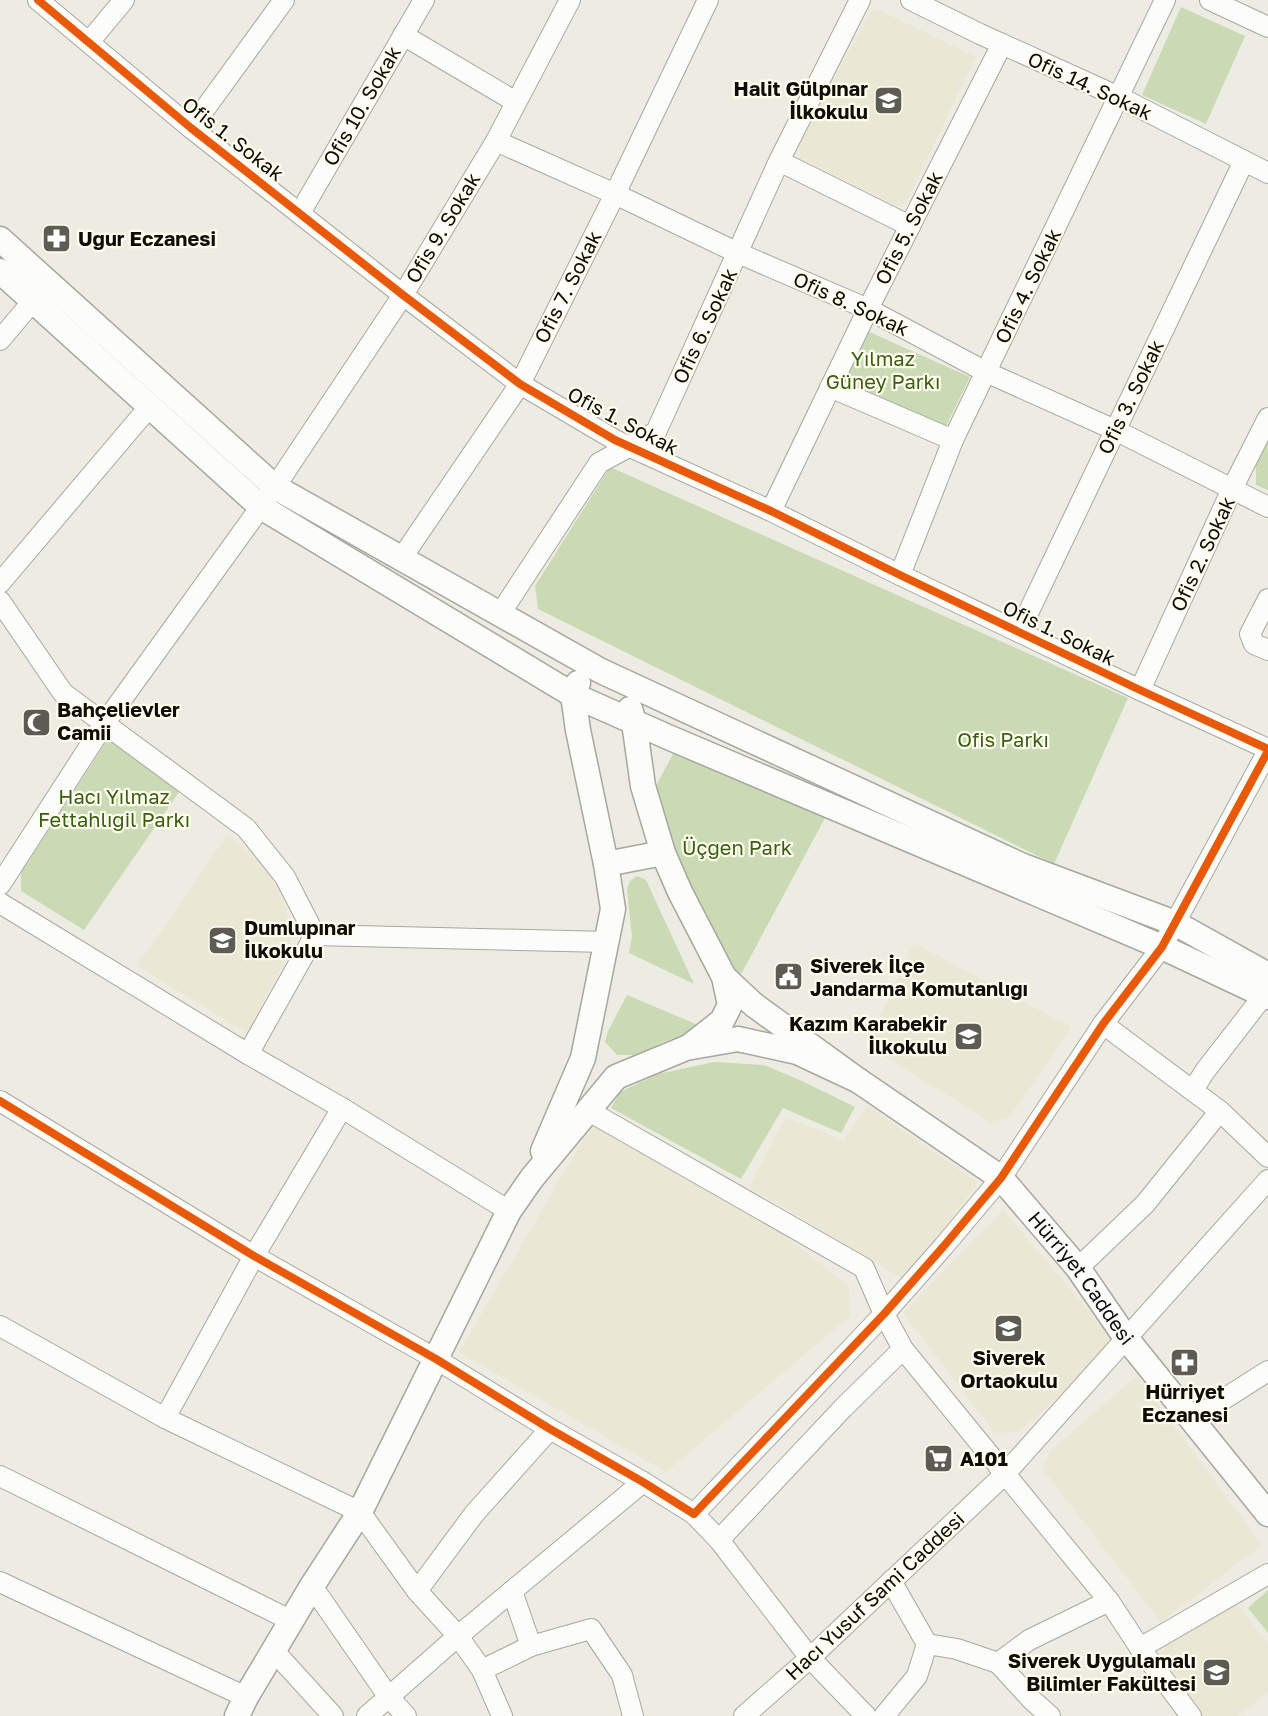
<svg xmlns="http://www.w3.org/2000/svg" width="1268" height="1716" viewBox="0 0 1268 1716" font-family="'Golos Text',sans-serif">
<rect width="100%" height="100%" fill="#edece2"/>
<g fill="#eae7d4">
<path d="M879,10L976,57L906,202L897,206L800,158V144L869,13Z"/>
<path d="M228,834L275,875L291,926L289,954L247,1033L137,966Z"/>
<path d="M914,943L1071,1027L1009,1118L990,1122L867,1045Z"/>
<path d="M867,1105L978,1183L905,1280L749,1187L785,1117L844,1140Z"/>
<path d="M593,1123L767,1222L849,1286L850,1316L666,1472L459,1352Z"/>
<path d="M1003,1210L1117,1344L1019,1432L995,1433L903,1313Z"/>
<path d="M1137,1376L1262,1545L1161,1622L1042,1468L1051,1450Z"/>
<path d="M1235,1601L1268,1644V1692L1238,1716H1197L1152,1654Z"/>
</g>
<g fill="#c9dab5">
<path d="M1181,7L1245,36L1206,124L1142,95Z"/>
<path d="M867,331L970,377L945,428L842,385Z"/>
<path d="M1268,440V490L1256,485V464Z"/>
<path d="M610,467L1128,698L1054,864L538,609L535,586Z"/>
<path d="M108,739L181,789L84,930L21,891V873Z"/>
<path d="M675,750L825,818L738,980L647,803Z"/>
<path d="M637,876L646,880L694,984L629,953L632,937L627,889L630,881Z"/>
<path d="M627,995L705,1028L663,1042L637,1055H617L605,1042L608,1031Z"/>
<path d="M714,1062L764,1065L802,1081L855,1107L841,1133L783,1108L741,1179L611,1108L620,1092L658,1074Z"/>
<path d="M1268,1590V1633L1248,1608Z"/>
</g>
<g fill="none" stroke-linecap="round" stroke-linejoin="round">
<defs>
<g id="minor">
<path d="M38,0L191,128L403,295L520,384L615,440L771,511L900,575L1140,690L1268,749"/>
<path d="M911,0L980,34L1119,97L1268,173"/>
<path d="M1210,0L1268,27"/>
<path d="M403,35L516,102"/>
<path d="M89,42L124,0"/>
<path d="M191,128L284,0"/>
<path d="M496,141L615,194L738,253L868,309L986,372L1115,430L1268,507"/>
<path d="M779,161L910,226"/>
<path d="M300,213L424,0"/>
<path d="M0,340L33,301"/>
<path d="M830,387L953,440"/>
<path d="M771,511L868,309L1002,44"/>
<path d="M401,559L520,384L615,194L708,0"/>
<path d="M900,575L953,440L1165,0"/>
<path d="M0,583L150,406"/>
<path d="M1268,599L1250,634L1254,644L1268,650"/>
<path d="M0,601L63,693L246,828L285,877L315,935L607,942"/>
<path d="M500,614L599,463L656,432L779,161L860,0"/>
<path d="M1019,632L1244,161"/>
<path d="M1140,690L1232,489L1268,418"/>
<path d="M0,885L104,724L275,487L403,295L496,141L570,0"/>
<path d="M0,903L248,1054"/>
<path d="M315,935L248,1054L342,1108L509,1211"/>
<path d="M1103,1024L1220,1111L1268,1157"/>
<path d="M1193,1090L1205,1071L1264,995"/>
<path d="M0,1101L254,1256L436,1359L550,1429L643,1482L694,1514L884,1314L943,1247L1001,1178L1103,1024L1162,947L1268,751"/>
<path d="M587,1110L864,1268L884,1314L903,1349L1109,1601L1140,1648L1191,1716"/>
<path d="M1078,1268L1145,1204L1220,1111"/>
<path d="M0,1326L165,1418L360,1512L417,1591L458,1636L482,1670L502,1716"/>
<path d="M165,1418L254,1256L342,1108"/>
<path d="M1191,1420L1268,1371"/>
<path d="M0,1476L292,1621"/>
<path d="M694,1514L719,1540L810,1658L866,1716"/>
<path d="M719,1540L843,1408L903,1349"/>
<path d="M891,1581L927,1644"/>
<path d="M0,1582L246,1697"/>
<path d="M312,1586L388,1696L406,1716"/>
<path d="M417,1591L474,1514L550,1429"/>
<path d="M512,1591L531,1646"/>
<path d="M1140,1648L1268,1574"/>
<path d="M273,1650L333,1716"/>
<path d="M998,1663L1029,1640L1109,1601"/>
<path d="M482,1670L531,1646L591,1629L622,1675L633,1716"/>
<path d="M367,1716L458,1636L643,1482"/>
<path d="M744,1716L810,1658L1004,1475L1268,1180"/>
<path d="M884,1716L917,1676L927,1644L957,1649L998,1663L1032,1700L1050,1716"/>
</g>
<g id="major">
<path d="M0,239L275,487L601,671L1023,866L1175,923L1268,975"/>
<path d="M0,271L261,507L573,695L668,737L1162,947L1268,997"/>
<path d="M630,709L634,722L643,786L663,853L680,892L724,977L730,1005L722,1021L690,1046"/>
<path d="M606,864L663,853"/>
<path id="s1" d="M724,977L754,1005L859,1081L1001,1178L1078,1268L1126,1338L1268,1514"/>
<path d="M543,1151L583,1058L613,909L606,864L578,730L573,695L578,683"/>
<path d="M237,1716L246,1697L312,1586L360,1512L509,1211L532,1178L616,1077L686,1048L738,1039L797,1052L859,1081"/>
</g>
</defs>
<use href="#minor" stroke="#a8a79f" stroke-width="22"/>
<use href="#major" stroke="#a8a79f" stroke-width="27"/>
<use href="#minor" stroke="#fcfcfb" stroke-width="20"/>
<use href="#major" stroke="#fcfcfb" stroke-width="24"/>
<defs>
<g id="cycleway">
<path d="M38,0L191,128L403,295L520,384L615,440L771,511L900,575L1140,690L1268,749"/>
<path d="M0,1101L254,1256L436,1359L550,1429L643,1482L694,1514L884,1314L943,1247L1001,1178L1103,1024L1162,947L1268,751"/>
</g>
</defs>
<use href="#cycleway" stroke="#fffdee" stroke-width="11"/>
<use href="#cycleway" stroke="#e8590c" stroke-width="8"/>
</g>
<defs>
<symbol id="school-square" viewBox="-11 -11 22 22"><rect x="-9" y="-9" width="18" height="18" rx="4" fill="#5c5b54" stroke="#fffdee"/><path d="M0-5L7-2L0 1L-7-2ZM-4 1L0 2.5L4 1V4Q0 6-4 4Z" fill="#fff"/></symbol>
<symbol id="pharmacy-square" viewBox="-11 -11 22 22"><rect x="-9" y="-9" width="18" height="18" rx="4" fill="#5c5b54" stroke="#fffdee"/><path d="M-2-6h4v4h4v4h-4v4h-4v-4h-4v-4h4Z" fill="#fff"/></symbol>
<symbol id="mosque-square" viewBox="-11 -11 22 22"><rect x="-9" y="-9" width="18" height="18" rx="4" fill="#5c5b54" stroke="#fffdee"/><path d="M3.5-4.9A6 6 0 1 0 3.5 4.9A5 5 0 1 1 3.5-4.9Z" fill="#fff"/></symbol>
<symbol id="civic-square" viewBox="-11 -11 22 22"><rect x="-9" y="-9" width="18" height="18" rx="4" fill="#5c5b54" stroke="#fffdee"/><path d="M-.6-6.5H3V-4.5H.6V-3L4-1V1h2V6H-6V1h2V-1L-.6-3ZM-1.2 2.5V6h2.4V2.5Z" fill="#fff"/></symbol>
<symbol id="supermarket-square" viewBox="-11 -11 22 22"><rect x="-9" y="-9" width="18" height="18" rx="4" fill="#5c5b54" stroke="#fffdee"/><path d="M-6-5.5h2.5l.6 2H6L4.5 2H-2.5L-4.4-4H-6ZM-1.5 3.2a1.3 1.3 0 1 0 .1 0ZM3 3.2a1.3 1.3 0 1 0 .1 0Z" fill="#fff"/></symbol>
<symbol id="university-square" viewBox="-11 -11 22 22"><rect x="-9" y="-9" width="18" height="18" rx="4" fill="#5c5b54" stroke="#fffdee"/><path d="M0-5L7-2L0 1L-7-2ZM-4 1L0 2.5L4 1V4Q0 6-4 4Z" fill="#fff"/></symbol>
</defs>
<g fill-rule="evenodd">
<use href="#school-square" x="872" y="84" width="33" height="33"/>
<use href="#pharmacy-square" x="40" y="222" width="33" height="33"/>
<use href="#mosque-square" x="20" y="706" width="33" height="33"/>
<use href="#school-square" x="206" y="924" width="33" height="33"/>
<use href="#civic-square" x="772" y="960" width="33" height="33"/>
<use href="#school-square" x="952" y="1020" width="33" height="33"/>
<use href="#school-square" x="992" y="1312" width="33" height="33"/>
<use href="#pharmacy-square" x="1168" y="1346" width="33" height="33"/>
<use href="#supermarket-square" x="922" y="1442" width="33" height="33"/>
<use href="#university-square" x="1200" y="1656" width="33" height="33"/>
</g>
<g text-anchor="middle" stroke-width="4.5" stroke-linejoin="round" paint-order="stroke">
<g font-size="20" fill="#0e0d07" stroke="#fffdee">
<text transform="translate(1090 86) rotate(25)" y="7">Ofis 14. Sokak</text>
<text transform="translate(362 106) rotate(-60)" y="7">Ofis 10. Sokak</text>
<text transform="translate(233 139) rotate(38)" y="7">Ofis 1. Sokak</text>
<text transform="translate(443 228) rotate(-59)" y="7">Ofis 9. Sokak</text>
<text transform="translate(909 228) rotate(-63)" y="7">Ofis 5. Sokak</text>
<text transform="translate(1028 286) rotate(-64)" y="7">Ofis 4. Sokak</text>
<text transform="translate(568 287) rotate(-63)" y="7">Ofis 7. Sokak</text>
<text transform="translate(851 304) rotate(25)" y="7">Ofis 8. Sokak</text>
<text transform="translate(705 326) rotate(-65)" y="7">Ofis 6. Sokak</text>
<text transform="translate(1131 397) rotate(-64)" y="7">Ofis 3. Sokak</text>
<text transform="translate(623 421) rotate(28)" y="7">Ofis 1. Sokak</text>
<text transform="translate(1203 554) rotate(-65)" y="7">Ofis 2. Sokak</text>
<text transform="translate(1059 633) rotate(26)" y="7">Ofis 1. Sokak</text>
<text dy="7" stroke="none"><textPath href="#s1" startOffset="471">Hürriyet Caddesi</textPath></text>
<text transform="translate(875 1596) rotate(-43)" y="7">Hacı Yusuf Sami Caddesi</text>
</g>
<g font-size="20" font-weight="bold" fill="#0e0d07" stroke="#fffdee" text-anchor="start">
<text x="868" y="96" text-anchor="end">Halit Gülpınar<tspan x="868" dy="23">İlkokulu</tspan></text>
<text x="78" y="246">Uğur Eczanesi</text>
<text x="57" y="717">Bahçelievler<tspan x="57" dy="23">Camii</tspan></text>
<text x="244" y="935">Dumlupınar<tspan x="244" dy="23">İlkokulu</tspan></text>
<text x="810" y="973">Siverek İlçe<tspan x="810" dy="23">Jandarma Komutanlığı</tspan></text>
<text x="947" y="1031" text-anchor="end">Kazım Karabekir<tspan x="947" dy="23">İlkokulu</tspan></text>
<text x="1009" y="1365" text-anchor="middle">Siverek<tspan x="1009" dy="23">Ortaokulu</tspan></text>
<text x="1185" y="1399" text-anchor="middle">Hürriyet<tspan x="1185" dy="23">Eczanesi</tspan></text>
<text x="960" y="1466">A101</text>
<text x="1196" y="1668" text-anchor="end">Siverek Uygulamalı<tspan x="1196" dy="23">Bilimler Fakültesi</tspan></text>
</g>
<g font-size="20" fill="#3a5e13" stroke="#fffdee">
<text x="883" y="366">Yılmaz<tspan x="883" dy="23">Güney Parkı</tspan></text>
<text x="1003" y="747">Ofis Parkı</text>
<text x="114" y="804">Hacı Yılmaz<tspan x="114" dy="23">Fettahlıgil Parkı</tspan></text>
<text x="737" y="855">Üçgen Park</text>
</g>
</g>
</svg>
